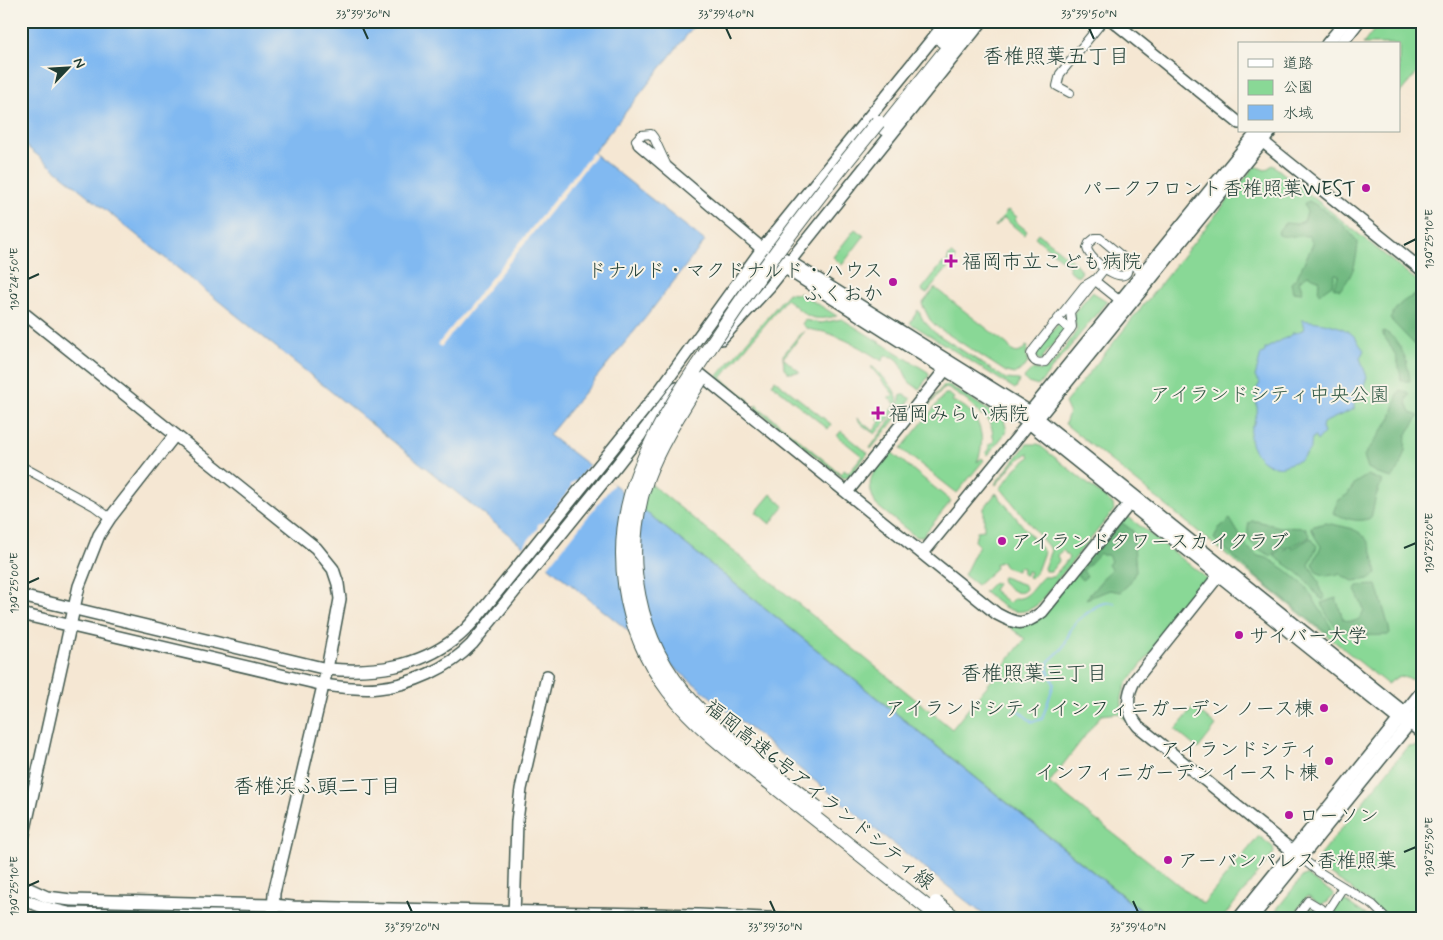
<svg xmlns="http://www.w3.org/2000/svg" width="1443" height="940" viewBox="0 0 1443 940" font-family="Mynerve,'Klee One',sans-serif">
<rect width="100%" height="100%" fill="#f7f3e8"/>
<filter id="ink" filterUnits="userSpaceOnUse"><feTurbulence type="fractalNoise" baseFrequency=".02" numOctaves="2"/><feDisplacementMap in="SourceGraphic" scale="10" xChannelSelector="R" yChannelSelector="G"/><feConvolveMatrix kernelMatrix="1 2 1 2 8 2 1 2 1" color-interpolation-filters="sRGB"/></filter>
<filter id="wash" filterUnits="userSpaceOnUse"><feTurbulence type="fractalNoise" baseFrequency=".0096" numOctaves="4" result="noise"/><feDisplacementMap in="SourceGraphic" scale="20" xChannelSelector="R" yChannelSelector="G"/><feGaussianBlur stdDeviation="1.12" result="paint"/><feColorMatrix in="noise" values="0 0 0 0 0 0 0 0 0 0 0 0 0 0 0 0 0 1.4 0 .05"/><feComposite in="paint" operator="in"/></filter>
<g filter="url(#wash)">
<rect width="100%" height="100%" fill="#f5e7d3"/>
<g fill="#89d896" stroke="#548a65">
<path d="M1381,21H1408L1422,32V67L1399,94V44H1363Z"/>
<path d="M1273,165L1422,285V669L1413,680L1399,676L1387,684L1065,424L1069,412L1065,403L1255,166L1265,170Z"/>
<path d="M1008,210L1017,217L1014,220L1027,231L1024,235L1004,218L996,227L995,226Z"/>
<path d="M855,229L864,236L842,265L833,257Z"/>
<path d="M1038,233L1076,264L1082,272L1078,277L1068,269L1070,267L1035,237Z"/>
<path d="M952,254L956,258L927,293L923,292L922,289L942,264L947,262L949,255Z"/>
<path d="M935,288L1008,345L1012,351C1018,355 1023,351 1026,346L1028,347L1026,356L1028,362L1025,367L1015,374L1006,372L937,327L930,320L922,304Z"/>
<path d="M1092,292L1107,301L1038,386L1028,383L1024,378L1033,369C1038,370 1042,371 1046,369C1054,365 1072,338 1077,330L1073,314Z"/>
<path d="M788,293L797,294L800,293L837,316C807,323 807,314 786,299L721,378L749,400L748,402L716,378Z"/>
<path d="M918,310L923,320L934,332L1006,379L1019,380L1017,387L1015,389L910,323Z"/>
<path d="M842,319L928,372L929,376L919,389L909,382L899,361L894,357L885,356L882,361C863,349 845,338 824,332C815,330 808,331 802,324L805,320L821,323Z"/>
<path d="M1059,323L1067,328L1061,337L1060,336L1042,358L1044,360L1041,361L1036,357L1034,353Z"/>
<path d="M805,331L783,358L800,372L789,373L784,368L783,355L799,335Z"/>
<path d="M871,367H873C882,376 901,392 897,406C894,414 881,427 875,434C868,429 862,426 857,419V418L873,431L880,422L877,419L885,411L888,413L896,404L888,398L894,395Z"/>
<path d="M775,380L831,424L828,429L772,384Z"/>
<path d="M949,385L1004,420L1007,431L988,455L986,453L989,450V444L994,442L992,429L986,415L981,416C973,403 960,396 947,388L943,389L926,409H925L943,386Z"/>
<path d="M945,394H949L954,398L952,401C979,409 988,438 977,462L982,458L984,460L957,493L901,449Z"/>
<path d="M901,395H904L911,399L871,449L870,448L897,411Z"/>
<path d="M756,405L841,474L844,470L848,473L862,456L837,436L841,431L868,453L849,477L843,478L754,407Z"/>
<path d="M1027,444H1038L1113,504L1114,510L1038,604C1016,621 1002,606 984,592L994,582L997,584L993,590L1009,603L1014,598C1028,601 1034,585 1043,577H1053L1069,558L1063,550L1057,555L1059,561L1051,571H1045L1044,568L1051,550L1003,491L1000,489L1016,468L1030,457L1028,453L1013,464L996,485L995,484Z"/>
<path d="M890,451L951,501L922,537H916L876,505C863,478 874,472 890,451Z"/>
<path d="M646,480L952,729L1025,639L1002,621L1024,627L1126,515L1209,580L1127,683C1120,697 1120,707 1127,721L1118,713L1101,715L1049,783L1203,904L1259,836L1273,847L1274,853L1222,919H1152L631,500Z"/>
<path d="M996,493L1044,552L1037,571L1031,578L1028,577L1030,572L1027,571L1026,575L1022,574L1023,568L1018,567L1017,571L1005,567L1002,561L995,564L996,568L977,585L964,575L979,545L975,541L977,531L984,530V508Z"/>
<path d="M771,494L784,506L770,524L756,512Z"/>
<path d="M1003,577L1025,585L1026,589C1019,598 1009,588 1002,582L1001,578Z"/>
<path d="M1194,707L1216,726L1198,749L1175,730Z"/>
<path d="M1418,746L1422,749V919H1390L1346,885L1322,869L1320,855L1407,747Z"/>
<path d="M1306,875L1334,894L1328,902L1321,905L1307,896L1291,919H1269L1303,876Z"/>
<path d="M1341,898L1372,919H1344L1335,914V906Z"/>
<path d="M1313,908L1330,919H1303V914L1306,909Z"/>
</g>
<g fill="#6eb87f" stroke="#467a5a">
<path d="M1309,201C1326,210 1348,227 1358,243C1356,263 1354,274 1340,290L1333,287L1339,275L1335,274L1332,285L1319,294C1317,289 1320,284 1318,279L1308,275L1299,281L1302,289L1301,293L1293,292L1291,283L1297,277L1313,244L1309,236C1298,235 1288,238 1278,235L1279,230L1285,223L1297,224L1304,221L1307,212L1304,205L1305,203Z"/>
<path d="M1422,293V346L1414,344L1390,319C1397,304 1405,298 1422,293Z"/>
<path d="M1383,331C1401,338 1408,363 1410,381H1401C1400,362 1394,350 1383,335Z"/>
<path d="M1400,390L1410,394L1406,401L1411,413L1419,416L1406,435L1405,451L1399,468L1392,478L1381,475L1368,468L1364,456L1391,418L1398,393Z"/>
<path d="M1368,475L1382,481L1376,496L1371,518C1357,523 1347,519 1333,513L1338,500L1347,495L1355,483Z"/>
<path d="M1230,519L1247,547L1258,556L1267,558L1286,570L1305,586L1331,627L1330,633L1324,631L1261,581L1214,539L1219,528Z"/>
<path d="M1252,521H1256L1280,527L1306,528L1310,537L1292,546L1277,548L1272,556C1255,548 1244,542 1249,523Z"/>
<path d="M1121,522L1133,531L1136,571L1129,584L1120,592L1110,590L1086,599L1111,569L1108,565L1111,561L1108,555H1102L1100,553L1083,571L1087,576L1082,580L1077,575Z"/>
<path d="M1325,523C1366,530 1369,533 1377,574L1369,579L1353,581L1339,574L1326,576L1316,572L1313,564L1321,546L1315,537L1311,527Z"/>
<path d="M1311,538L1317,546L1309,565L1319,582L1320,590L1325,597L1323,600C1314,594 1311,585 1304,578C1295,569 1284,564 1274,556L1278,550L1293,548Z"/>
<path d="M1377,585L1389,628L1390,633L1388,635C1370,636 1343,637 1331,621C1327,616 1324,609 1321,603L1336,598L1343,619C1353,624 1361,621 1364,609L1355,590L1357,586Z"/>
</g>
<g fill="#81b9f1" stroke="#507b92">
<path d="M21,21H698L593,153L705,241L646,317L549,435L620,489L622,493L1151,919H989L866,822L21,142Z"/>
<path d="M1302,320C1318,322 1343,324 1355,337C1358,341 1360,346 1364,350L1360,358L1367,377L1361,395H1356L1357,399L1354,400V409L1323,423L1322,428L1324,433L1317,441L1314,436C1310,440 1312,442 1311,447C1310,450 1304,457 1301,459C1298,462 1298,460 1294,462C1287,464 1283,468 1275,466C1256,463 1241,436 1256,421L1254,420C1256,416 1258,412 1257,408C1256,398 1254,391 1260,383L1255,377L1261,354L1265,352V349L1293,334V332L1296,333L1304,329Z"/>
</g>
<g fill="#f5e7d3">
<path d="M592,153L596,155L441,347L438,344Z"/>
<path d="M589,465L614,484L547,568L522,548L537,529L538,524L543,522L571,488V483L577,480Z"/>
</g>
<g fill="none" stroke-linecap="round" stroke-linejoin="round">
<path stroke="#81b9f1" stroke-width="2" d="M1013,711H1019L1032,722L1042,719L1054,684L1048,670V662L1063,648L1071,629L1078,620L1098,605L1108,602L1114,603"/>
</g>
</g>
<g filter="url(#ink)">
<g fill="none" stroke-linecap="round" stroke-linejoin="round">
<defs>
<g id="street">
<path d="M1070,93L1057,86L1060,74L1103,21"/>
<path d="M639,144L636,140L641,135L651,134L654,138L666,164"/>
<path d="M1126,259C1137,295 1090,263 1087,248L1089,243L1095,238H1100L1142,273"/>
<path d="M1094,280L1084,286L1034,349L1031,354C1033,362 1037,364 1045,362L1072,327L1070,312L1105,268"/>
<path d="M1094,280L1124,304"/>
<path d="M1053,324L1059,321L1063,323L1070,330"/>
<path d="M21,466L94,506L110,518"/>
<path d="M1300,857L1319,872L1373,905L1387,919"/>
<path d="M1327,912L1343,887"/>
<path d="M1295,919L1308,901L1338,919"/>
</g>
<g id="secondary">
<path d="M1113,21L1239,123"/>
<path d="M1327,44L1346,21"/>
<path d="M1341,44L1359,21"/>
<path d="M1257,137L1422,270"/>
<path d="M639,144L767,253"/>
<path d="M782,257L1030,412L1405,713L1410,723"/>
<path d="M779,264L1029,423L1399,720L1410,723L1422,733"/>
<path d="M21,311L316,548L333,569L338,584L340,599L327,669L274,893L273,917"/>
<path d="M721,339L769,287L982,21"/>
<path d="M695,370L997,614C1017,625 1024,626 1042,612L1130,503"/>
<path d="M1029,419L1030,412L1258,131"/>
<path d="M847,492L945,370"/>
<path d="M923,553L1029,423L1038,418L1271,131"/>
<path d="M1219,575L1135,680C1126,695 1126,712 1138,726L1300,857"/>
<path d="M21,596L327,669C374,673 417,668 456,638C467,630 476,618 485,607L660,390L762,249L947,21"/>
<path d="M21,614L324,685C341,687 360,690 378,688C411,685 449,668 472,644L617,465L677,388"/>
<path d="M21,847L79,586L99,535L110,518L175,435"/>
<path d="M21,885L47,897L71,900L273,905L293,907L698,915L787,919"/>
<path d="M21,899L43,907L69,913L367,919"/>
<path d="M514,917L517,821L521,789L547,676"/>
<path d="M1238,919L1422,691"/>
<path d="M1251,919L1422,708"/>
</g>
<g id="highway">
<path d="M943,41L958,21"/>
<path d="M884,128L957,37L972,21"/>
</g>
</defs>
<use href="#street" stroke="#3f564c" stroke-width="10"/>
<use href="#secondary" stroke="#3f564c" stroke-width="14"/>
<use href="#highway" stroke="#3f564c" stroke-width="16"/>
<use href="#street" stroke="#fff" stroke-width="8"/>
<use href="#secondary" stroke="#fff" stroke-width="11"/>
<use href="#highway" stroke="#fff" stroke-width="14"/>
<defs>
<g id="highway-bridge">
<path d="M878,122C824,188 772,255 725,325C693,372 658,421 638,474C610,547 622,629 669,691C699,730 740,759 778,789C833,832 887,876 942,919"/>
<path d="M700,380C681,411 660,443 647,477C620,555 636,642 693,703C729,743 775,774 817,808"/>
<path d="M936,903L956,919"/>
</g>
</defs>
<use href="#highway-bridge" stroke="#3f564c" stroke-width="16" stroke-linecap="butt"/>
<use href="#highway-bridge" stroke="#fff" stroke-width="14"/>
</g>
</g>
<path fill="none" stroke="#1f3d34" stroke-width="2" d="M363,28L368,39M726,28L731,39M1089,28L1094,39M1404,245L1416,239M28,279L39,274M1404,548L1416,543M28,583L39,578M1404,852L1416,847M28,886L39,881M407,901L412,912M770,901L775,912M1133,901L1138,912"/>
<g fill="#b5179e" stroke="#f7f3e8" stroke-width="2">
<circle cx="1366" cy="188" r="5"/>
<path d="M948.5 253.5h5v5h5v5h-5v5h-5v-5h-5v-5h5z"/>
<circle cx="893" cy="282" r="5"/>
<path d="M875.5 405.5h5v5h5v5h-5v5h-5v-5h-5v-5h5z"/>
<circle cx="1002" cy="541" r="5"/>
<circle cx="1239" cy="635" r="5"/>
<circle cx="1324" cy="708" r="5"/>
<circle cx="1329" cy="761" r="5"/>
<circle cx="1289" cy="815" r="5"/>
<circle cx="1168" cy="860" r="5"/>
</g>
<g text-anchor="middle" stroke-width="4" stroke-linejoin="round" paint-order="stroke">
<g font-size="20" fill="#1f3d34" stroke="#f7f3e8" text-anchor="start">
<text x="1356" y="195" text-anchor="end">パークフロント香椎照葉WEST</text>
<text x="962" y="268">福岡市立こども病院</text>
<text x="883" y="277" text-anchor="end">ドナルド・マクドナルド・ハウス<tspan x="883" dy="23">ふくおか</tspan></text>
<text x="889" y="420">福岡みらい病院</text>
<text x="1012" y="548">アイランドタワースカイクラブ</text>
<text x="1249" y="642">サイバー大学</text>
<text x="1314" y="715" text-anchor="end">アイランドシティ インフィニガーデン ノース棟</text>
<text x="1319" y="756" text-anchor="end">アイランドシティ<tspan x="1319" dy="23">インフィニガーデン イースト棟</tspan></text>
<text x="1299" y="822">ローソン</text>
<text x="1178" y="867">アーバンパレス香椎照葉</text>
</g>
<g font-size="20" fill="#345c48" stroke="#f7f3e8">
<text x="1270" y="401">アイランドシティ中央公園</text>
</g>
<g font-size="20" fill="#1f3d34" stroke="#f7f3e8">
<text transform="translate(820 794) rotate(39)" y="7">福岡高速6号アイランドシティ線</text>
</g>
<g font-size="21" fill="#1f3d34" stroke="#f7f3e8">
<text x="1056" y="63">香椎照葉五丁目</text>
<text x="1034" y="680">香椎照葉三丁目</text>
<text x="317" y="793">香椎浜ふ頭二丁目</text>
</g>
</g>
<rect width="1443" height="940" fill="none" stroke="#f7f3e8" stroke-width="55"/>
<rect x="1238" y="42" width="162" height="90" fill="#f7f3e8" stroke="#a1aaa0"/>
<rect x="1248" y="59" width="25" height="8" fill="#ffffff" stroke="#a1aaa0"/>
<text x="1283" y="68" font-size="15" fill="#1f3d34">道路</text>
<rect x="1248" y="80" width="25" height="15" fill="#89d896" stroke="#a1aaa0"/>
<text x="1283" y="92" font-size="15" fill="#1f3d34">公園</text>
<rect x="1248" y="105" width="25" height="15" fill="#81b9f1" stroke="#a1aaa0"/>
<text x="1283" y="118" font-size="15" fill="#1f3d34">水域</text>
<g transform="translate(68 68) rotate(65)" stroke="#f7f3e8" stroke-width="4" paint-order="stroke">
<path d="M0-4L9 19L0 12L-9 19Z" fill="#1f3d34"/>
<text y="-8" font-size="14" font-weight="bold" text-anchor="middle" fill="#1f3d34">N</text>
</g>
<rect x="28" y="28" width="1388" height="884" fill="none" stroke="#1f3d34" stroke-width="2"/>
<g font-size="12" text-anchor="middle" fill="#1f3d34">
<text x="363" y="18">33°39'30"N</text>
<text x="726" y="18">33°39'40"N</text>
<text x="1089" y="18">33°39'50"N</text>
<text transform="translate(1429 239) rotate(-90)" y="4">130°25'10"E</text>
<text transform="translate(14 279) rotate(-90)" y="4">130°24'50"E</text>
<text transform="translate(1429 543) rotate(-90)" y="4">130°25'20"E</text>
<text transform="translate(14 583) rotate(-90)" y="4">130°25'00"E</text>
<text transform="translate(1429 847) rotate(-90)" y="4">130°25'30"E</text>
<text transform="translate(14 886) rotate(-90)" y="4">130°25'10"E</text>
<text x="412" y="931">33°39'20"N</text>
<text x="775" y="931">33°39'30"N</text>
<text x="1138" y="931">33°39'40"N</text>
</g>
</svg>
